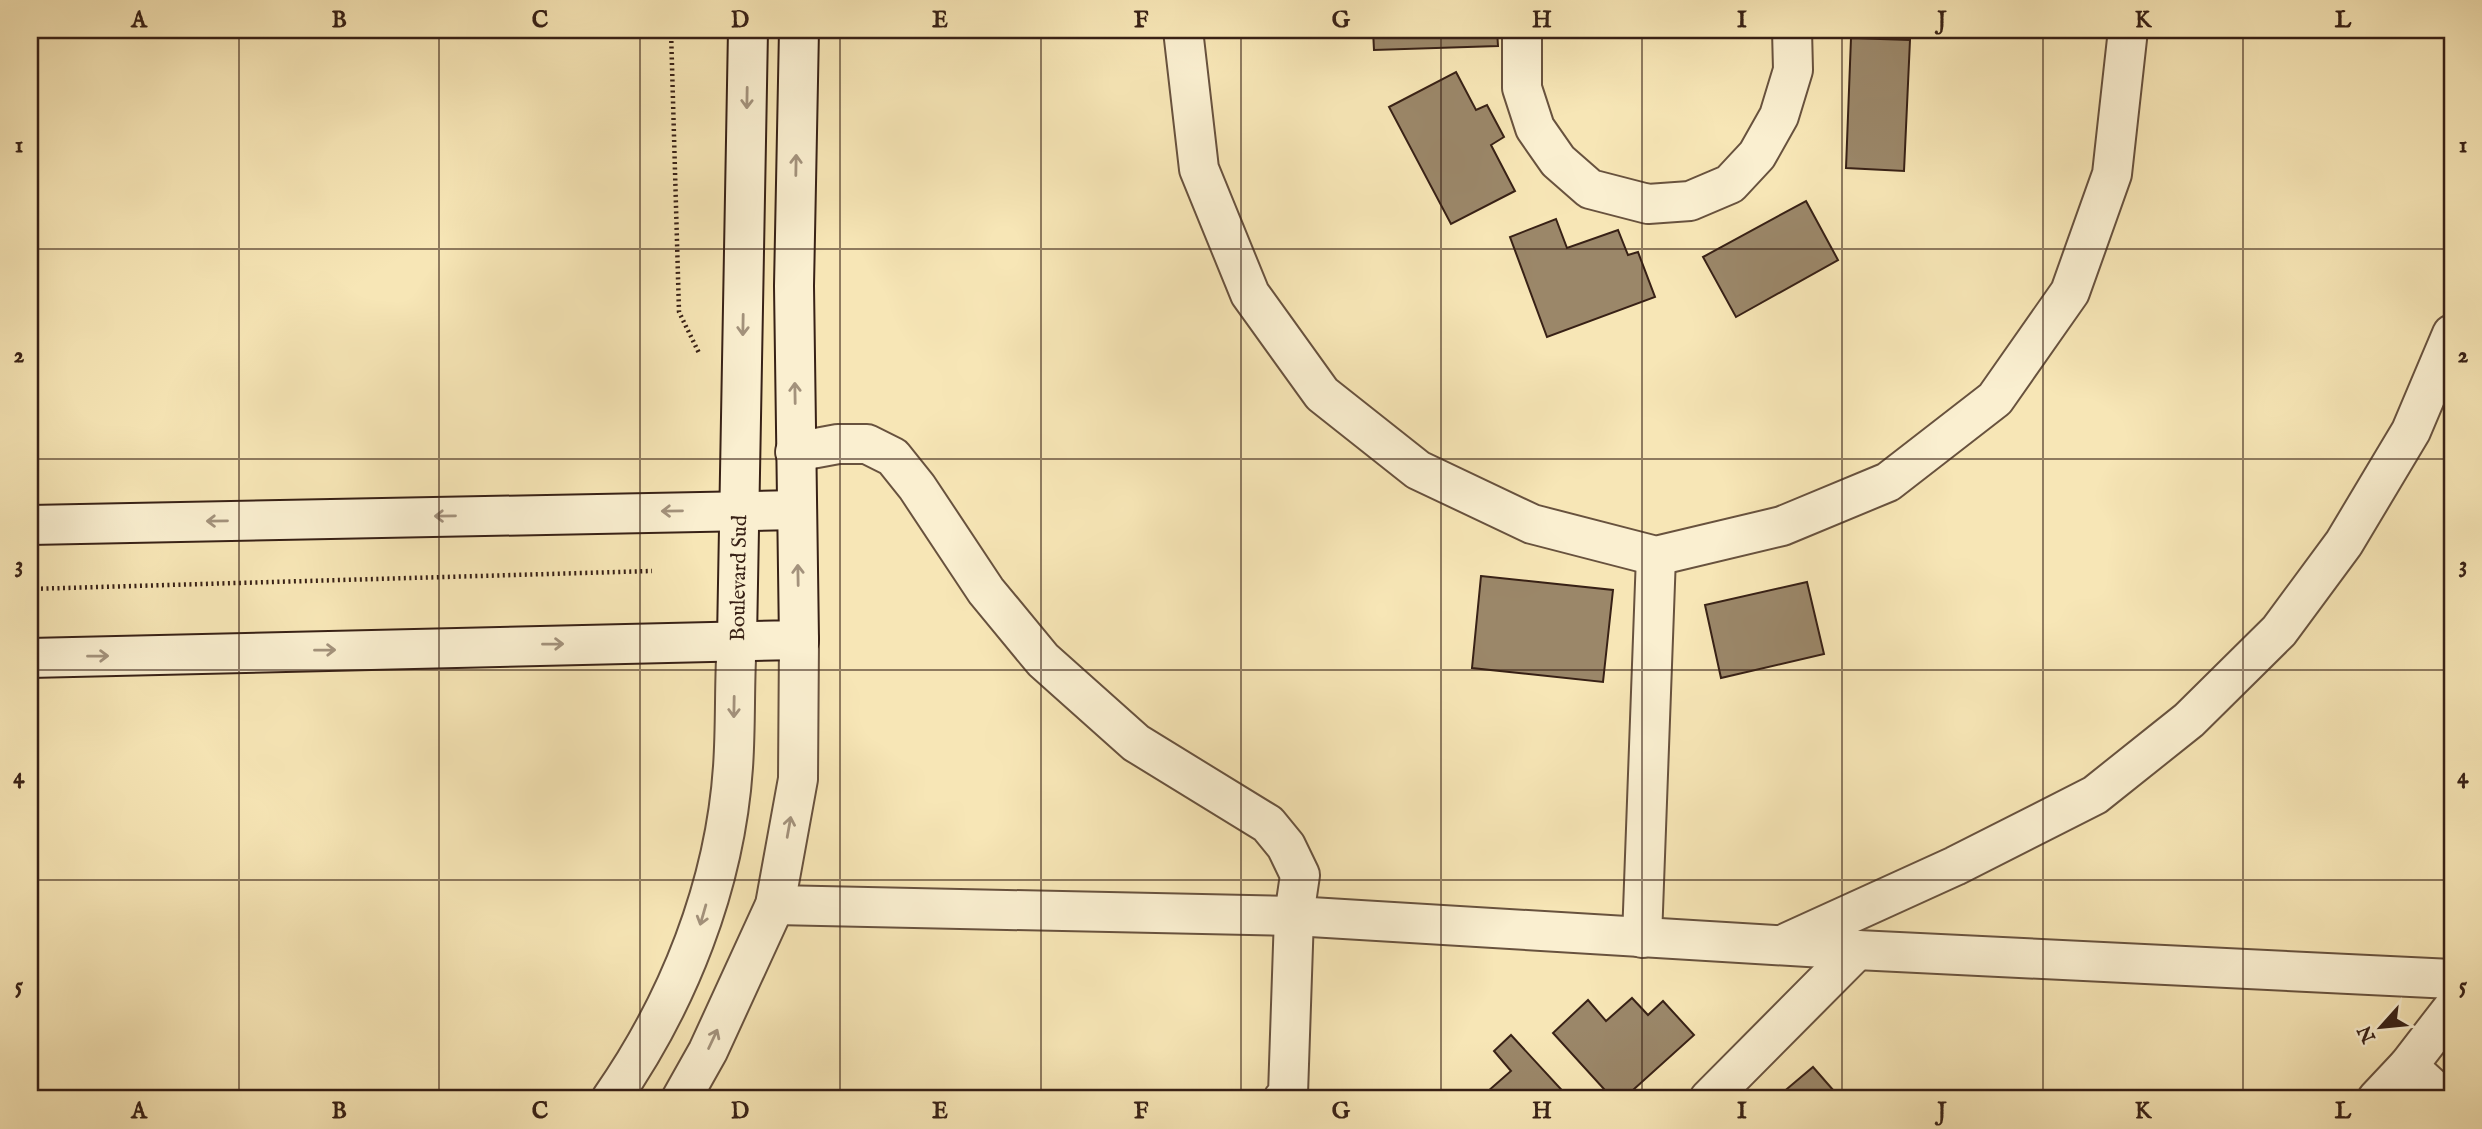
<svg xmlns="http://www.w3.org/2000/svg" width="2482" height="1129" viewBox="0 0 2482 1129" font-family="'IM FELL English',serif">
<rect width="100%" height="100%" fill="#f7e6b6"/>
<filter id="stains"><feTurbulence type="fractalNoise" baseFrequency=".00286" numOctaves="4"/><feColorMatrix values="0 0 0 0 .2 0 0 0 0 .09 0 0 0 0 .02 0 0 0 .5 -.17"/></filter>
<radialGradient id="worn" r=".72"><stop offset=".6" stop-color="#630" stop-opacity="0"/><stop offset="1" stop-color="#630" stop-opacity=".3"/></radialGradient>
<g fill="#9b8769" stroke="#382116" stroke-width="2">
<path d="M1244,30H1297L1245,34Z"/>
<path d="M1373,30H1497L1498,46L1374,50Z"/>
<path d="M1851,38L1910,40L1904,171L1846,168Z"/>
<path d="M1456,72L1476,110L1487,105L1504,137L1491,145L1515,191L1451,224L1389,107Z"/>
<path d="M1806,201L1838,260L1736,317L1703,257Z"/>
<path d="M1556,219L1567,248L1618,230L1628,255L1638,252L1655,297L1547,337L1510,237Z"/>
<path d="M1481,576L1613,590L1603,682L1472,668Z"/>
<path d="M1807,582L1824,654L1721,678L1705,605Z"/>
<path d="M1632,998L1648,1015L1663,1001L1694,1035L1623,1099H1613L1553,1033L1588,1000L1606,1021Z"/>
<path d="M1511,1035L1570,1099H1479L1511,1071L1494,1051Z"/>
<path d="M1813,1067L1841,1099H1775Z"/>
</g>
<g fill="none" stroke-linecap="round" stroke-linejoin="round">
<defs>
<g id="minor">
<path d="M1183,30L1199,169L1250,294L1322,394L1418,470L1532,524L1656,556L1782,526L1888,482L1995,399L2070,292L2112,174L2128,30"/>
<path d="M1522,30V88L1535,128L1558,161L1590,189L1648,204L1690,201L1730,184L1757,155L1779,116L1793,70L1792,30"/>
<path d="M795,452L838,444H867L893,457L917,487L986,591L1043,660L1136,743L1268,824L1286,846L1300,875L1294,916L1288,1094L1283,1099"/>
<path d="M775,905L1294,916L1857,950L2452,979"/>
<path d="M1642,938L1656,556"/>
<path d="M1788,942L1955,866L2095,795L2189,720L2279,631L2344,543L2411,431L2452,334"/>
<path d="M2408,1066L2444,1099"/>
<path d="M1709,1099L1857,950"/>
<path d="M2377,1099L2408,1066L2452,1009"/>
</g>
<g id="tertiary">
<path d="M611,1099C678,1003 725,886 733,767C736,725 734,682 737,639"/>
<path d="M681,1099L708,1051L775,905L798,779L799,640"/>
</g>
<g id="secondary">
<path d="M30,525L797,510"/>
<path id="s1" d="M737,639L748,30"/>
<path d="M30,658L799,640L794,286L799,30"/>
</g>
</defs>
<use href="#minor" stroke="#68523e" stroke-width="42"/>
<use href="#tertiary" stroke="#68523e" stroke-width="42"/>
<use href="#secondary" stroke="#382116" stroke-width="42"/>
<g stroke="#382116" stroke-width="4.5" stroke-dasharray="2 3.5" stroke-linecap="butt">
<path d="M671,30L679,312L699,353"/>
<path d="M30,589L652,571"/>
</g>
<use href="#minor" stroke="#faefd0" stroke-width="38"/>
<use href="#tertiary" stroke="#faefd0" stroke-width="38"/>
<use href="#secondary" stroke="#faefd0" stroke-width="38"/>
</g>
<defs><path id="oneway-shaft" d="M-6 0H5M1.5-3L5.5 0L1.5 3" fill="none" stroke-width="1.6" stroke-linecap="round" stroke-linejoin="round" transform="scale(1.75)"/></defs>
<g stroke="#a3927c">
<use href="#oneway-shaft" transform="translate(747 98) rotate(91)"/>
<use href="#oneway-shaft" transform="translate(796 165) rotate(-89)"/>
<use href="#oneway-shaft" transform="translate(743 325) rotate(91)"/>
<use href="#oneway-shaft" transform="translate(795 393) rotate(-91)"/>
<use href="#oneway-shaft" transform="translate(672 511) rotate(179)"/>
<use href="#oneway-shaft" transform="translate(445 516) rotate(179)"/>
<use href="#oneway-shaft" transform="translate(217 521) rotate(179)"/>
<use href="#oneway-shaft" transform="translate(798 575) rotate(-91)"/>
<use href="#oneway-shaft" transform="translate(553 644) rotate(-1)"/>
<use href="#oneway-shaft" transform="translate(325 650) rotate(-1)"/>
<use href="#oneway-shaft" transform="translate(98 656) rotate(-1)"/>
<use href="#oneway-shaft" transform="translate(734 707) rotate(91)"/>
<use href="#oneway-shaft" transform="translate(789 827) rotate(-80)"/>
<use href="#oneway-shaft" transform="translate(703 915) rotate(106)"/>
<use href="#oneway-shaft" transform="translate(713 1039) rotate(-65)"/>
</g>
<path fill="none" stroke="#382116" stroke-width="2" stroke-opacity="0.55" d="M239,30V1099M439,30V1099M640,30V1099M840,30V1099M1041,30V1099M1241,30V1099M1441,30V1099M1642,30V1099M1842,30V1099M2043,30V1099M2243,30V1099M30,249H2452M30,459H2452M30,670H2452M30,880H2452"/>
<g text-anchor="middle" stroke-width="6" stroke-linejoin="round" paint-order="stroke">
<g font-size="21" fill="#382116" stroke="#faefd0">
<text dy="7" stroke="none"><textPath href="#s1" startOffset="61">Boulevard Sud</textPath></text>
</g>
</g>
<rect width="2482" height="1129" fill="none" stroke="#f7e6b6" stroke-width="77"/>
<g transform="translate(2381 1027) rotate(243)" stroke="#faefd0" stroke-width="5" paint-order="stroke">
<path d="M0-5L12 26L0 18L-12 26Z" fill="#382116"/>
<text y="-10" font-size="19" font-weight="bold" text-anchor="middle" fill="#382116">N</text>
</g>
<rect x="38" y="38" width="2406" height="1052" fill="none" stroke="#382116" stroke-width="2.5"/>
<g font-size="23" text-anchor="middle" font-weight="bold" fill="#382116">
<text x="139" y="27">A</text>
<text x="339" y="27">B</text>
<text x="540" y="27">C</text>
<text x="740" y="27">D</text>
<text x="940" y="27">E</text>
<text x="1141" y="27">F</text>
<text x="1341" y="27">G</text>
<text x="1542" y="27">H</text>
<text x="1742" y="27">I</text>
<text x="1942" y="27">J</text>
<text x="2143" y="27">K</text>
<text x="2343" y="27">L</text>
<text x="19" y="152">1</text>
<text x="2463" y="152">1</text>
<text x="19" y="362">2</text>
<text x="2463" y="362">2</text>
<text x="19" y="572">3</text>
<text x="2463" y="572">3</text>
<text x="19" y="783">4</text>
<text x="2463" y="783">4</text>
<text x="19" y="993">5</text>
<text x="2463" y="993">5</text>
<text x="139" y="1118">A</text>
<text x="339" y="1118">B</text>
<text x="540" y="1118">C</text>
<text x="740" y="1118">D</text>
<text x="940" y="1118">E</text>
<text x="1141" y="1118">F</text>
<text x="1341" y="1118">G</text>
<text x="1542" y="1118">H</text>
<text x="1742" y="1118">I</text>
<text x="1942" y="1118">J</text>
<text x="2143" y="1118">K</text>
<text x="2343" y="1118">L</text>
</g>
<rect width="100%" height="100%" filter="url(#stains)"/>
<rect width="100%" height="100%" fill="url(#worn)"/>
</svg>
